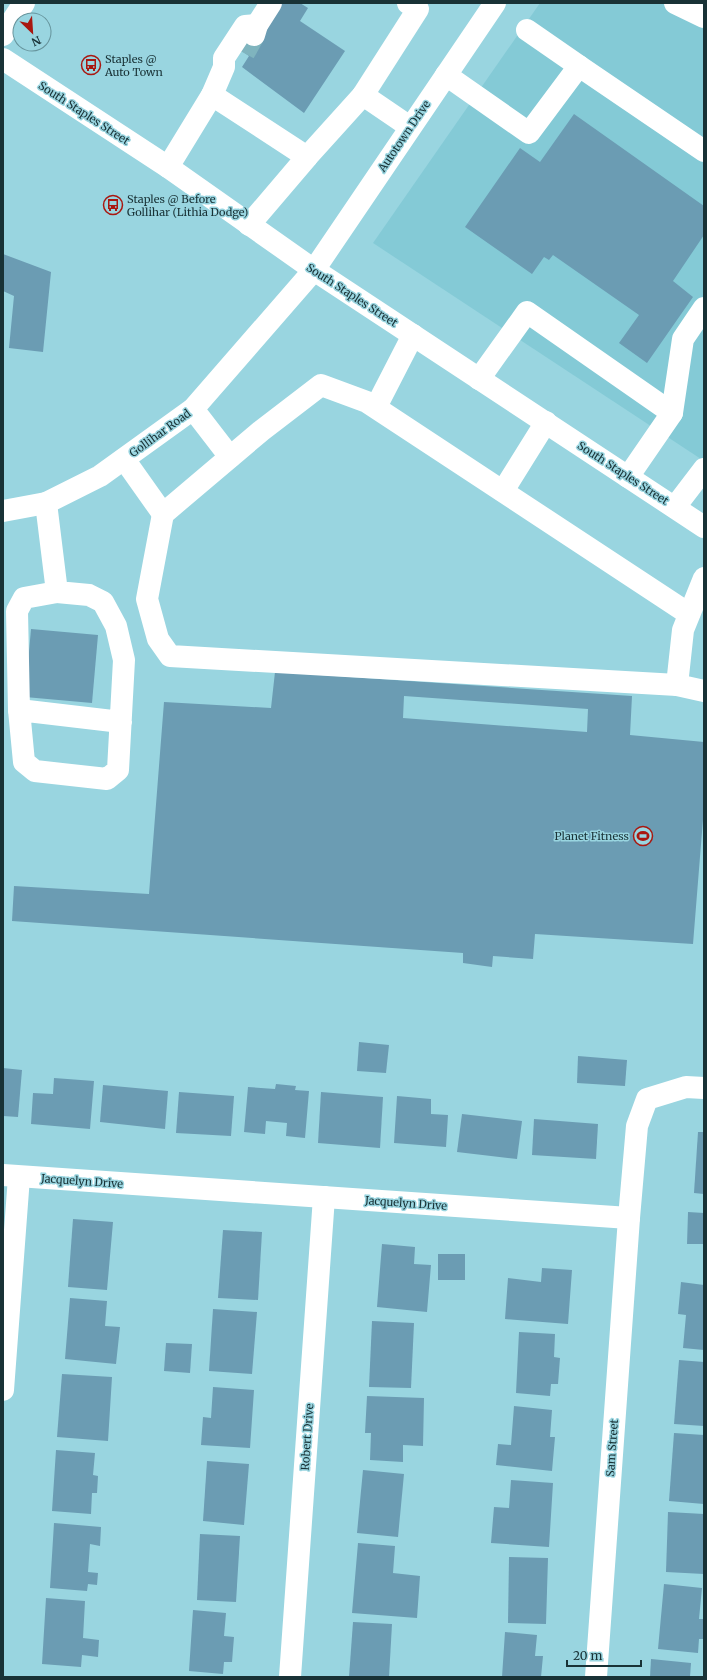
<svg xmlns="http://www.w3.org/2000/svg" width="707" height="1680" viewBox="0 0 707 1680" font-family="Merriweather,serif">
<rect width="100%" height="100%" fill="#99d5e0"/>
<path fill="#84cad6" d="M540,3H704V461L373,243Z"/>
<g fill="#6b9cb3" fill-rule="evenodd">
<path d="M282,3H300L308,8L300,21L345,51L304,113L242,67L249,56L239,49L249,32L260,40Z"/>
<path d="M574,114L704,206V235L673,281L693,297L647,363L619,343L639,315L553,255L549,260L544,257L532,274L465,227L520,148L540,162Z"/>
<path d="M3,254L51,272L43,352L9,348L14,296L3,291Z"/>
<path d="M31,629L98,635L92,703L25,697Z"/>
<path d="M275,672L632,696L630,735L704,742V807L693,944L535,934L533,959L493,956L492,967L463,963V953L12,921L14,886L149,894L164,702L271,708ZM404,696L588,709L587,732L403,718Z"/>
<path d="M359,1042L389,1045L386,1073L357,1071Z"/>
<path d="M578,1056L627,1060L625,1086L577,1083Z"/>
<path d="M3,1068L22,1070L18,1117L3,1116Z"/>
<path d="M54,1078L94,1081L90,1129L31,1124L33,1093L53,1094Z"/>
<path d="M276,1084L296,1086L295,1090L309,1091L305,1138L286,1136L287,1123L266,1121L265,1134L244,1132L248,1087L275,1089Z"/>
<path d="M103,1085L168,1091L165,1129L100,1122Z"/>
<path d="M179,1092L234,1096L231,1136L176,1133Z"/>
<path d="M321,1092L383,1097L380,1148L318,1143Z"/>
<path d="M397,1096L431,1099V1114L448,1115L446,1147L394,1143Z"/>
<path d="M462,1114L522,1121L517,1159L457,1152Z"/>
<path d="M534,1119L598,1124L596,1159L532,1155Z"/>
<path d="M698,1132H704V1194L694,1193Z"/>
<path d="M688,1212L704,1213V1244H687Z"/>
<path d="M73,1219L113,1222L107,1290L68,1287Z"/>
<path d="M223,1230L262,1232L258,1300L218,1298Z"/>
<path d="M382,1244L415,1247L414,1264L431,1265L427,1312L377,1307Z"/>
<rect x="438" y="1254" width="27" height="26"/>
<path d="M542,1268L572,1270L568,1324L505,1319L508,1278L541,1282Z"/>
<path d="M681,1282L704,1285V1350L683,1348L686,1315L678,1314Z"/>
<path d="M70,1298L107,1301L105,1326L120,1327L116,1364L65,1359Z"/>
<path d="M213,1309L257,1312L252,1374L209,1371Z"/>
<path d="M372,1321L414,1323L411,1388L369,1387Z"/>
<path d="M519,1332L555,1334L554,1357L560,1358L558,1384H551L550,1396L516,1393Z"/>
<path d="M166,1343L192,1344L190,1373L164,1371Z"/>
<path d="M679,1360L704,1362V1426L674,1424Z"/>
<path d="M62,1374L112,1377L108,1441L57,1437Z"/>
<path d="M213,1387L254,1390L250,1448L201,1445L203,1417L211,1418Z"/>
<path d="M367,1396L424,1398L423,1446L403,1445V1462L370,1460L371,1433H365Z"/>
<path d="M514,1406L552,1410L550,1437H555L552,1471L496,1465L498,1444L511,1445Z"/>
<path d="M674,1433L704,1435V1504L669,1501Z"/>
<path d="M56,1450L95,1453L93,1475L98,1476L97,1493H92L91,1514L52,1511Z"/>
<path d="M207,1461L249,1464L244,1525L203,1521Z"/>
<path d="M363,1470L404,1474L398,1537L357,1533Z"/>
<path d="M511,1480L553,1483L549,1547L491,1543L494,1507L509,1508Z"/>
<path d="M668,1512L704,1514V1574L666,1572Z"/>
<path d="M54,1523L101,1527L100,1546L90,1544L88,1572L98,1573L97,1585L88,1584L87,1591L50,1588Z"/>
<path d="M200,1534L240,1536L236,1602L197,1600Z"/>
<path d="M358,1543L395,1546L393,1573L420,1576L417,1618L352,1613Z"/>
<path d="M509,1557L548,1558L546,1624L508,1623Z"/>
<path d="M664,1584L702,1588L699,1619H704V1639H699L698,1653L658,1649Z"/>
<path d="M46,1598L85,1601L83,1638L99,1640L98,1657L82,1655L81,1667L42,1664Z"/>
<path d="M193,1610L226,1613L224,1636L234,1637L232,1662H224L223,1674L189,1671Z"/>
<path d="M353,1622L392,1624L389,1677H349Z"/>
<path d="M505,1632L537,1635L535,1656H543L541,1677H502Z"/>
<path d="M651,1659L691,1663L690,1677H650Z"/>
</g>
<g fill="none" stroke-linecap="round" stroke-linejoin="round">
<path stroke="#7fb4be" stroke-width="22" stroke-dasharray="22 11" stroke-linecap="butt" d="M244,53L254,35"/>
<g stroke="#fff" stroke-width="22">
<path d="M675,3L704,17"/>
<path d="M527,30L579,66"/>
<path d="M3,35L24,3"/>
<path d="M254,35L257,25L271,3"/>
<path d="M446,75L529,133L579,66L704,151"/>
<path d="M212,95L224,67V58L245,26L257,25"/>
<path d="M363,95L418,9L408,3"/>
<path d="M168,167L212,95L307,157L363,95L410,127"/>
<path d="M249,225L307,157"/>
<path d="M479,379L527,312L672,413"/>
<path d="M376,407L413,335"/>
<path d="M193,409L230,457"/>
<path d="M124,459L163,514"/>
<path d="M628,477L672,413L683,339L704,308"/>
<path d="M503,491L546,422"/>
<path d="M46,503L57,592L89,595L103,602L116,626L124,660L118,770L107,779L35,771L24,762L19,710L121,722"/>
<path d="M675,507L704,469"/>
<path d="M3,511L46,503L100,476L193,409L314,270L495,3"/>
<path d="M704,578L683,630L677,685L704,691"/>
<path d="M677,685L170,656L158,639L147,599L163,514L261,431L321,385L367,402L689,614"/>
<path d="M19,710L17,611L24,598L57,592"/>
<path d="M3,1175L629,1218"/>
<path d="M3,1390L19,1177"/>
<path d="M290,1677L324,1197"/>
<path d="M596,1677L629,1218L637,1126L647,1099L686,1087L704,1088"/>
</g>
<path stroke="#fff" stroke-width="22" d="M3,59L168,167L314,270L704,527"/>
</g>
<defs>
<symbol id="bus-ring" viewBox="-11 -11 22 22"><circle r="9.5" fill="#99d5e0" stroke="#a91710" stroke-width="1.5"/><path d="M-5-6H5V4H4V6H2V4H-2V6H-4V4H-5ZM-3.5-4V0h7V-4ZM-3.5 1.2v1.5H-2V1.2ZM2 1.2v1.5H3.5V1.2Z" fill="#a91710"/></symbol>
<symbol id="stadium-ring" viewBox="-11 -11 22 22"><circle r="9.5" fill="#99d5e0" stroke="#a91710" stroke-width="1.5"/><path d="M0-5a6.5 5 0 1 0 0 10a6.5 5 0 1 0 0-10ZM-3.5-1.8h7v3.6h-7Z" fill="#a91710"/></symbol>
</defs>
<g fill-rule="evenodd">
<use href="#bus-ring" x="80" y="54" width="22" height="22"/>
<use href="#bus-ring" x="102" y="194" width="22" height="22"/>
<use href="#stadium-ring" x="632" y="825" width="22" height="22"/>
</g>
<g text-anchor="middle" stroke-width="3" stroke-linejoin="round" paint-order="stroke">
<g font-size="11" fill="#193236" stroke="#99d5e0" text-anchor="start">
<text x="105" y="63">Staples @<tspan x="105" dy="13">Auto Town</tspan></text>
<text x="127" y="203">Staples @ Before<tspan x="127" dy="13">Gollihar (Lithia Dodge)</tspan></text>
<text x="629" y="840" text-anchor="end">Planet Fitness</text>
</g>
<g font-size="11" fill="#193236" stroke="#99d5e0">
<text transform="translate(84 113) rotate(33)" y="4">South Staples Street</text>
<text transform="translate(404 136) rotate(-56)" y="4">Autotown Drive</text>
<text transform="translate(352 295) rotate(33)" y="4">South Staples Street</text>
<text transform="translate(160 433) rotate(-36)" y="4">Gollihar Road</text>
<text transform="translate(623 473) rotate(33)" y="4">South Staples Street</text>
<text transform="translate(82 1181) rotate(4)" y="4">Jacquelyn Drive</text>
<text transform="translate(406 1203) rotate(4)" y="4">Jacquelyn Drive</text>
<text transform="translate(307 1437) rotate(-86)" y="4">Robert Drive</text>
<text transform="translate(612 1448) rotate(-86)" y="4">Sam Street</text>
</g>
</g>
<rect width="707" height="1680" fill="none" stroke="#193236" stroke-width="8"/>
<g transform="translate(32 32) rotate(155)"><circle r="19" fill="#99d5e0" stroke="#66949c"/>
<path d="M0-3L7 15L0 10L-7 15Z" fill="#a91710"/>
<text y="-6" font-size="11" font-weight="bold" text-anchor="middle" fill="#193236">N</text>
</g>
<path d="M567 1660v6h74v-6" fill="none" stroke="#193236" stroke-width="2"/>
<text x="573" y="1660" font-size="12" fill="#193236" stroke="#99d5e0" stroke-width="3" paint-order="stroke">20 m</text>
</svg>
